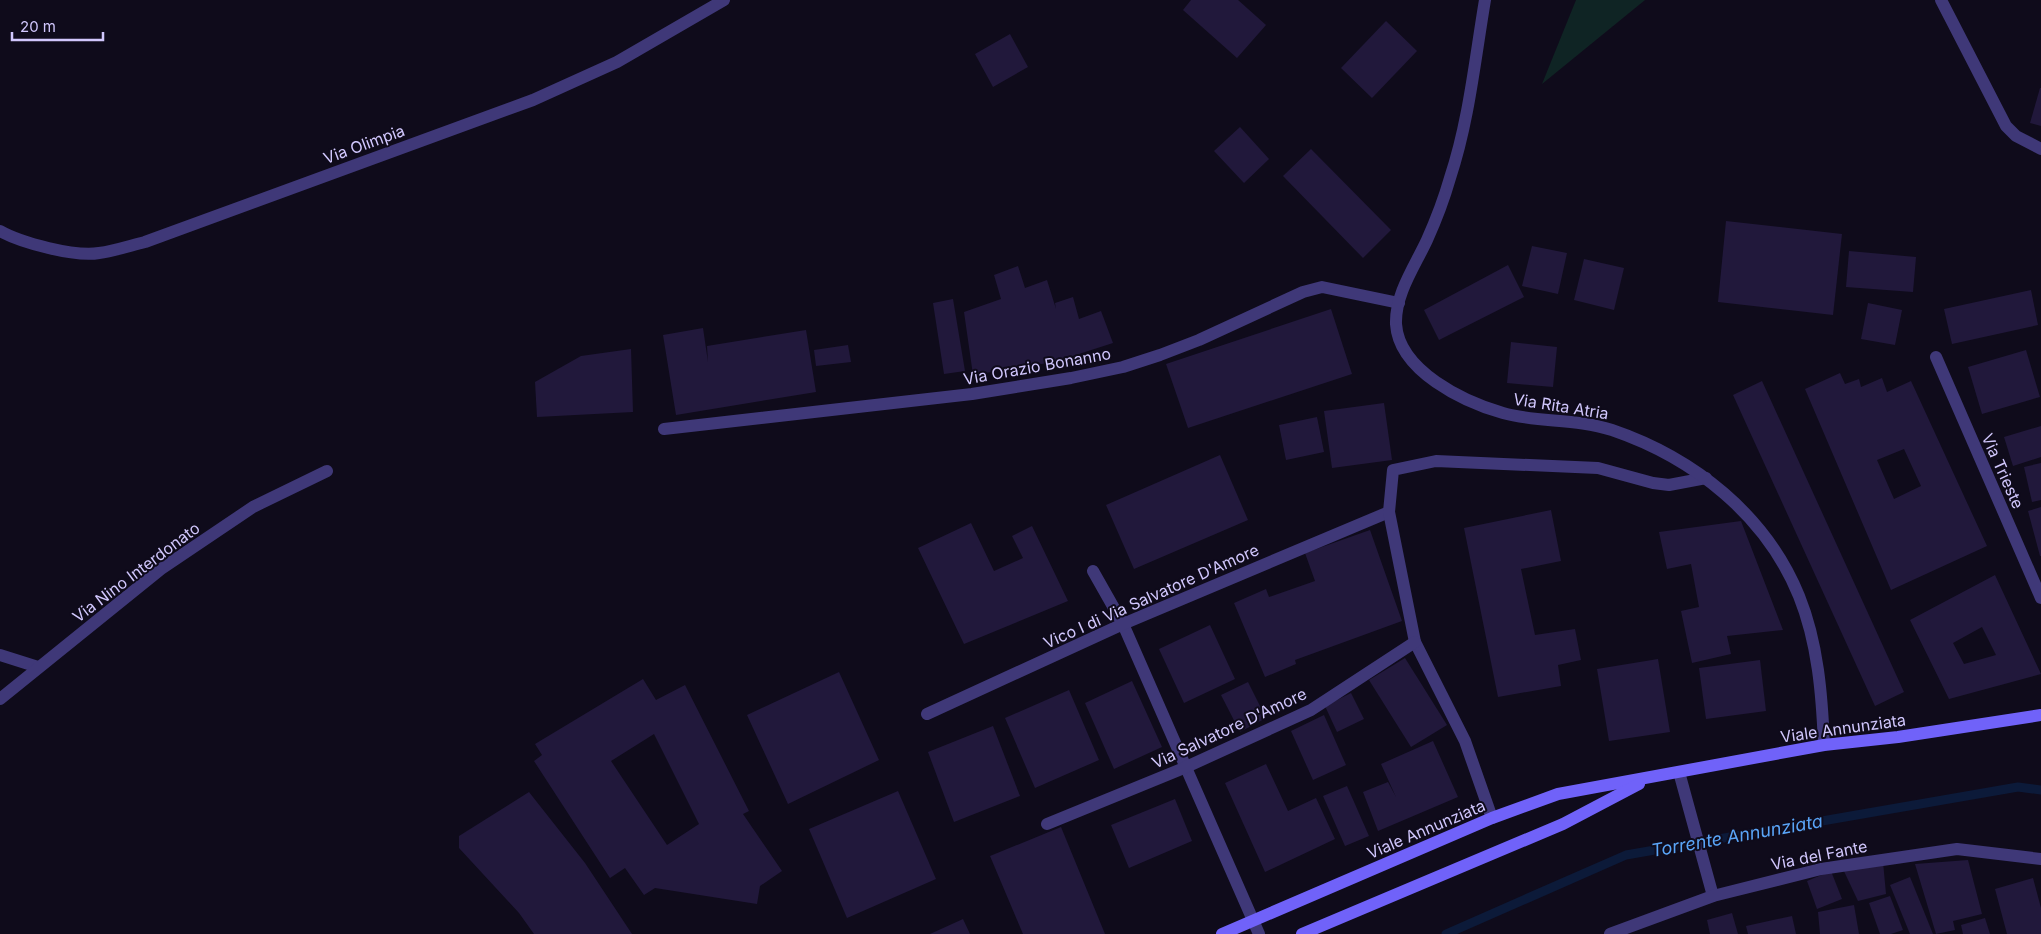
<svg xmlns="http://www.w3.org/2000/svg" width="2041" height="934" viewBox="0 0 2041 934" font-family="Inter,sans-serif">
<rect width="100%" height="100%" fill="#0f0b1b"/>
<path fill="#0f2424" d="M1576,0H1645L1542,84Z"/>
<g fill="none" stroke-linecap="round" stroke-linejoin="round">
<path stroke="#0c1a39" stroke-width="9" d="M1446,934L1626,855L2018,787L2041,790"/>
</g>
<g fill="#21183b" fill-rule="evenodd">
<path d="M1191,0H1238L1266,25L1237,58L1183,10Z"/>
<path d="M1386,21L1417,51L1372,98L1341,68Z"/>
<path d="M1010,34L1028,67L993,87L975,54Z"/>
<path d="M2040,88H2041V126L2030,123Z"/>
<path d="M1240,127L1269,159L1244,183L1214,151Z"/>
<path d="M1311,149L1391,230L1363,258L1283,176Z"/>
<path d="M1726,221L1842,234L1833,315L1718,302Z"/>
<path d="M1532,246L1567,253L1558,294L1522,286Z"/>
<path d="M1849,251L1916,257L1913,292L1846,287Z"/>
<path d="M1584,259L1624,268L1614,310L1574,300Z"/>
<path d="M1508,265L1524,297L1439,340L1424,310Z"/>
<path d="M1018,266L1025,288L1047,280L1056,309L1055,303L1073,297L1079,319L1101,311L1113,343L1054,362L973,375L964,312L1001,299L994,275Z"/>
<path d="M2031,290L2038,325L1952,344L1944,309Z"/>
<path d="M953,299L965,371L944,374L933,303Z"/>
<path d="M1868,303L1902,310L1895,345L1861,339Z"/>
<path d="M1331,309L1352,374L1188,428L1166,364Z"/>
<path d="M703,328L708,362L707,346L806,330L816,392L676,415L663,335Z"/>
<path d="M1511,342L1557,347L1553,387L1507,383Z"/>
<path d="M848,345L851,362L816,366L814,350Z"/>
<path d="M631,349L633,412L537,417L535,382L581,356Z"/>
<path d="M2026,350L2040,397L1982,414L1968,367Z"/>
<path d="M1840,373L1845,384L1859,379L1861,387L1882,378L1887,392L1911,381L1987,546L1891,590L1805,389ZM1904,449L1921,486L1894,499L1877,460Z"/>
<path d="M1762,381L1904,692L1875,706L1733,395Z"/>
<path d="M1384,403L1392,460L1332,468L1324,411Z"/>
<path d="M1317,417L1324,452L1286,460L1279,425Z"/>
<path d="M2041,426V457L2013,466L2004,437Z"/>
<path d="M1220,455L1248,520L1134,569L1106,505Z"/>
<path d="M2041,463V500L2032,502L2024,467Z"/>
<path d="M2041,507V556H2040L2028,511Z"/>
<path d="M1551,510L1561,561L1521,569L1535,635L1575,629L1581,660L1558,665L1561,686L1498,697L1464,528Z"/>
<path d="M1741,521L1783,630L1727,636L1731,654L1692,663L1681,611L1699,607L1691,564L1667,569L1659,532Z"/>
<path d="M971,523L994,571L1023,558L1012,536L1032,526L1068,601L964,644L918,548Z"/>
<path d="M1370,530L1402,621L1295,660L1296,664L1265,677L1234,603L1266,589L1269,597L1315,581L1305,553Z"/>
<path d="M1995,575L2041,674L1949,699L1910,620ZM1982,627L1996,655L1964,664L1953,643Z"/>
<path d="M1210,625L1235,679L1184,703L1159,649Z"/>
<path d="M1405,658L1447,725L1411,747L1369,680Z"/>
<path d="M1658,659L1670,732L1609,741L1597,669Z"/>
<path d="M1760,660L1766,711L1706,719L1699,668Z"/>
<path d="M839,672L879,760L788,804L747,715Z"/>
<path d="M643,679L656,700L685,685L749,811L743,814L782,871L760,886L757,904L655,888L644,895L625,868L610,878L534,761L542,755L535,744ZM654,734L699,824L667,845L611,761Z"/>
<path d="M1132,681L1162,747L1114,769L1085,703Z"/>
<path d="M1248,682L1266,718L1240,732L1221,695Z"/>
<path d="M1069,690L1099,760L1035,788L1005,718Z"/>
<path d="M1351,693L1364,719L1337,732L1325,706Z"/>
<path d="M1324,715L1346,765L1313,780L1291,731Z"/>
<path d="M993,726L1020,796L954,822L928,752Z"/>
<path d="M1433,741L1458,797L1378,831L1363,792L1388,782L1396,797L1381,764Z"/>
<path d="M1266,764L1288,811L1316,798L1335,839L1265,872L1225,783Z"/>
<path d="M1347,786L1369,836L1345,846L1323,796Z"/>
<path d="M898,791L936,879L847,918L809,829Z"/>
<path d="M529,792L585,863L632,934H534L519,913L459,848V836Z"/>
<path d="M1175,799L1192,841L1129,868L1111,825Z"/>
<path d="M1061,827L1105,934H1023L990,856Z"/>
<path d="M1968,860L1982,914L1953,921L1955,930L1936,934L1915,864Z"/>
<path d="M1883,862L1886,894L1858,901L1842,867Z"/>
<path d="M1831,871L1842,899L1817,909L1807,881Z"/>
<path d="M1910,877L1933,934H1910L1890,885Z"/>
<path d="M2033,878L2041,908V934H2007L1995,889Z"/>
<path d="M1890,896L1903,930L1891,934H1880L1869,903Z"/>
<path d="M1854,905L1859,934H1820L1818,912Z"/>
<path d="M1732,913L1738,934H1710L1707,920Z"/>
<path d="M1792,916L1796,934H1748L1746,926Z"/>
<path d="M1985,918L1990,934H1963L1961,925Z"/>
<path d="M963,919L970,934H930Z"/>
</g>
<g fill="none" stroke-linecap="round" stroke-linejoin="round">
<path stroke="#3f3878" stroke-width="12" d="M1941,0L2006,126L2016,136L2041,149"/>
<path stroke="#3f3878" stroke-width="12" d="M1936,357L2041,598"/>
<g stroke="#3f3878" stroke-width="12">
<path d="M0,231C21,243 75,257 99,253C114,251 129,246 145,242L533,100L617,62L724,0"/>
<path d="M664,429L972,394L1071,378L1123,367L1160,355L1199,340L1303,292L1322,287L1399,303"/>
<path d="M1093,571L1123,624L1259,934"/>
<path d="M0,655L38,667"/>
<path d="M0,699L161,569L253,507L327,471"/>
<path d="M927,714L1123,624L1389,512"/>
<path d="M1679,772L1713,896"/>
<path d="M1492,818L1465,741L1415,642L1389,512L1393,470L1436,461L1598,468L1653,483L1669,485L1706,478"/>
<path d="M1047,824L1184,768L1311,710L1415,642"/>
<path d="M1610,934L1713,896L1821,869L1957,849L2041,859"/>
</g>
<path stroke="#3f3878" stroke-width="12" d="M1485,0C1475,59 1469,121 1450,178C1444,199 1436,220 1427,240C1415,266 1395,294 1396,324C1399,371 1464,402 1503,413C1538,423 1575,418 1612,430C1694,458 1766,515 1799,596C1818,643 1822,695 1824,745"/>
<g stroke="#7062f9" stroke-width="12">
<path d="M1222,934L1492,818L1558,794L1824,745L1898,737L2041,715"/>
<path d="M1302,934L1563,824L1639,784"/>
</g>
</g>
<g text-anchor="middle" stroke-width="4" stroke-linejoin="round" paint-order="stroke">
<g font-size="16" fill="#d1c7fd" stroke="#0f0b1b">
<text transform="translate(364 144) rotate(-20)" y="6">Via Olimpia</text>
<text transform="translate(1037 366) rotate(-10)" y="6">Via Orazio Bonanno</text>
<text transform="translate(1561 406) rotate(9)" y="6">Via Rita Atria</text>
<text transform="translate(2003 471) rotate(66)" y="6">Via Trieste</text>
<text transform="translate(136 572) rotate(-37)" y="6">Via Nino Interdonato</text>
<text transform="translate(1151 596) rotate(-24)" y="6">Vico I di Via Salvatore D'Amore</text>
<text transform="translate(1229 728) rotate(-25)" y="6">Via Salvatore D'Amore</text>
<text transform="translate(1843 728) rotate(-8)" y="6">Viale Annunziata</text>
<text transform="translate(1426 829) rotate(-23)" y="6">Viale Annunziata</text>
<text transform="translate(1819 855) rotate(-11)" y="6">Via del Fante</text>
</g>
<g font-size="18" font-style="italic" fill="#5aa5f8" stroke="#0f0b1b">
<text transform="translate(1737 836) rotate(-10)" y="6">Torrente Annunziata</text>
</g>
</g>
<path d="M12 32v8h91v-8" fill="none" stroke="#d1c7fd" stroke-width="2.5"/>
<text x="20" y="32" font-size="15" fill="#d1c7fd" stroke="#0f0b1b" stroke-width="4" paint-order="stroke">20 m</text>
</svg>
